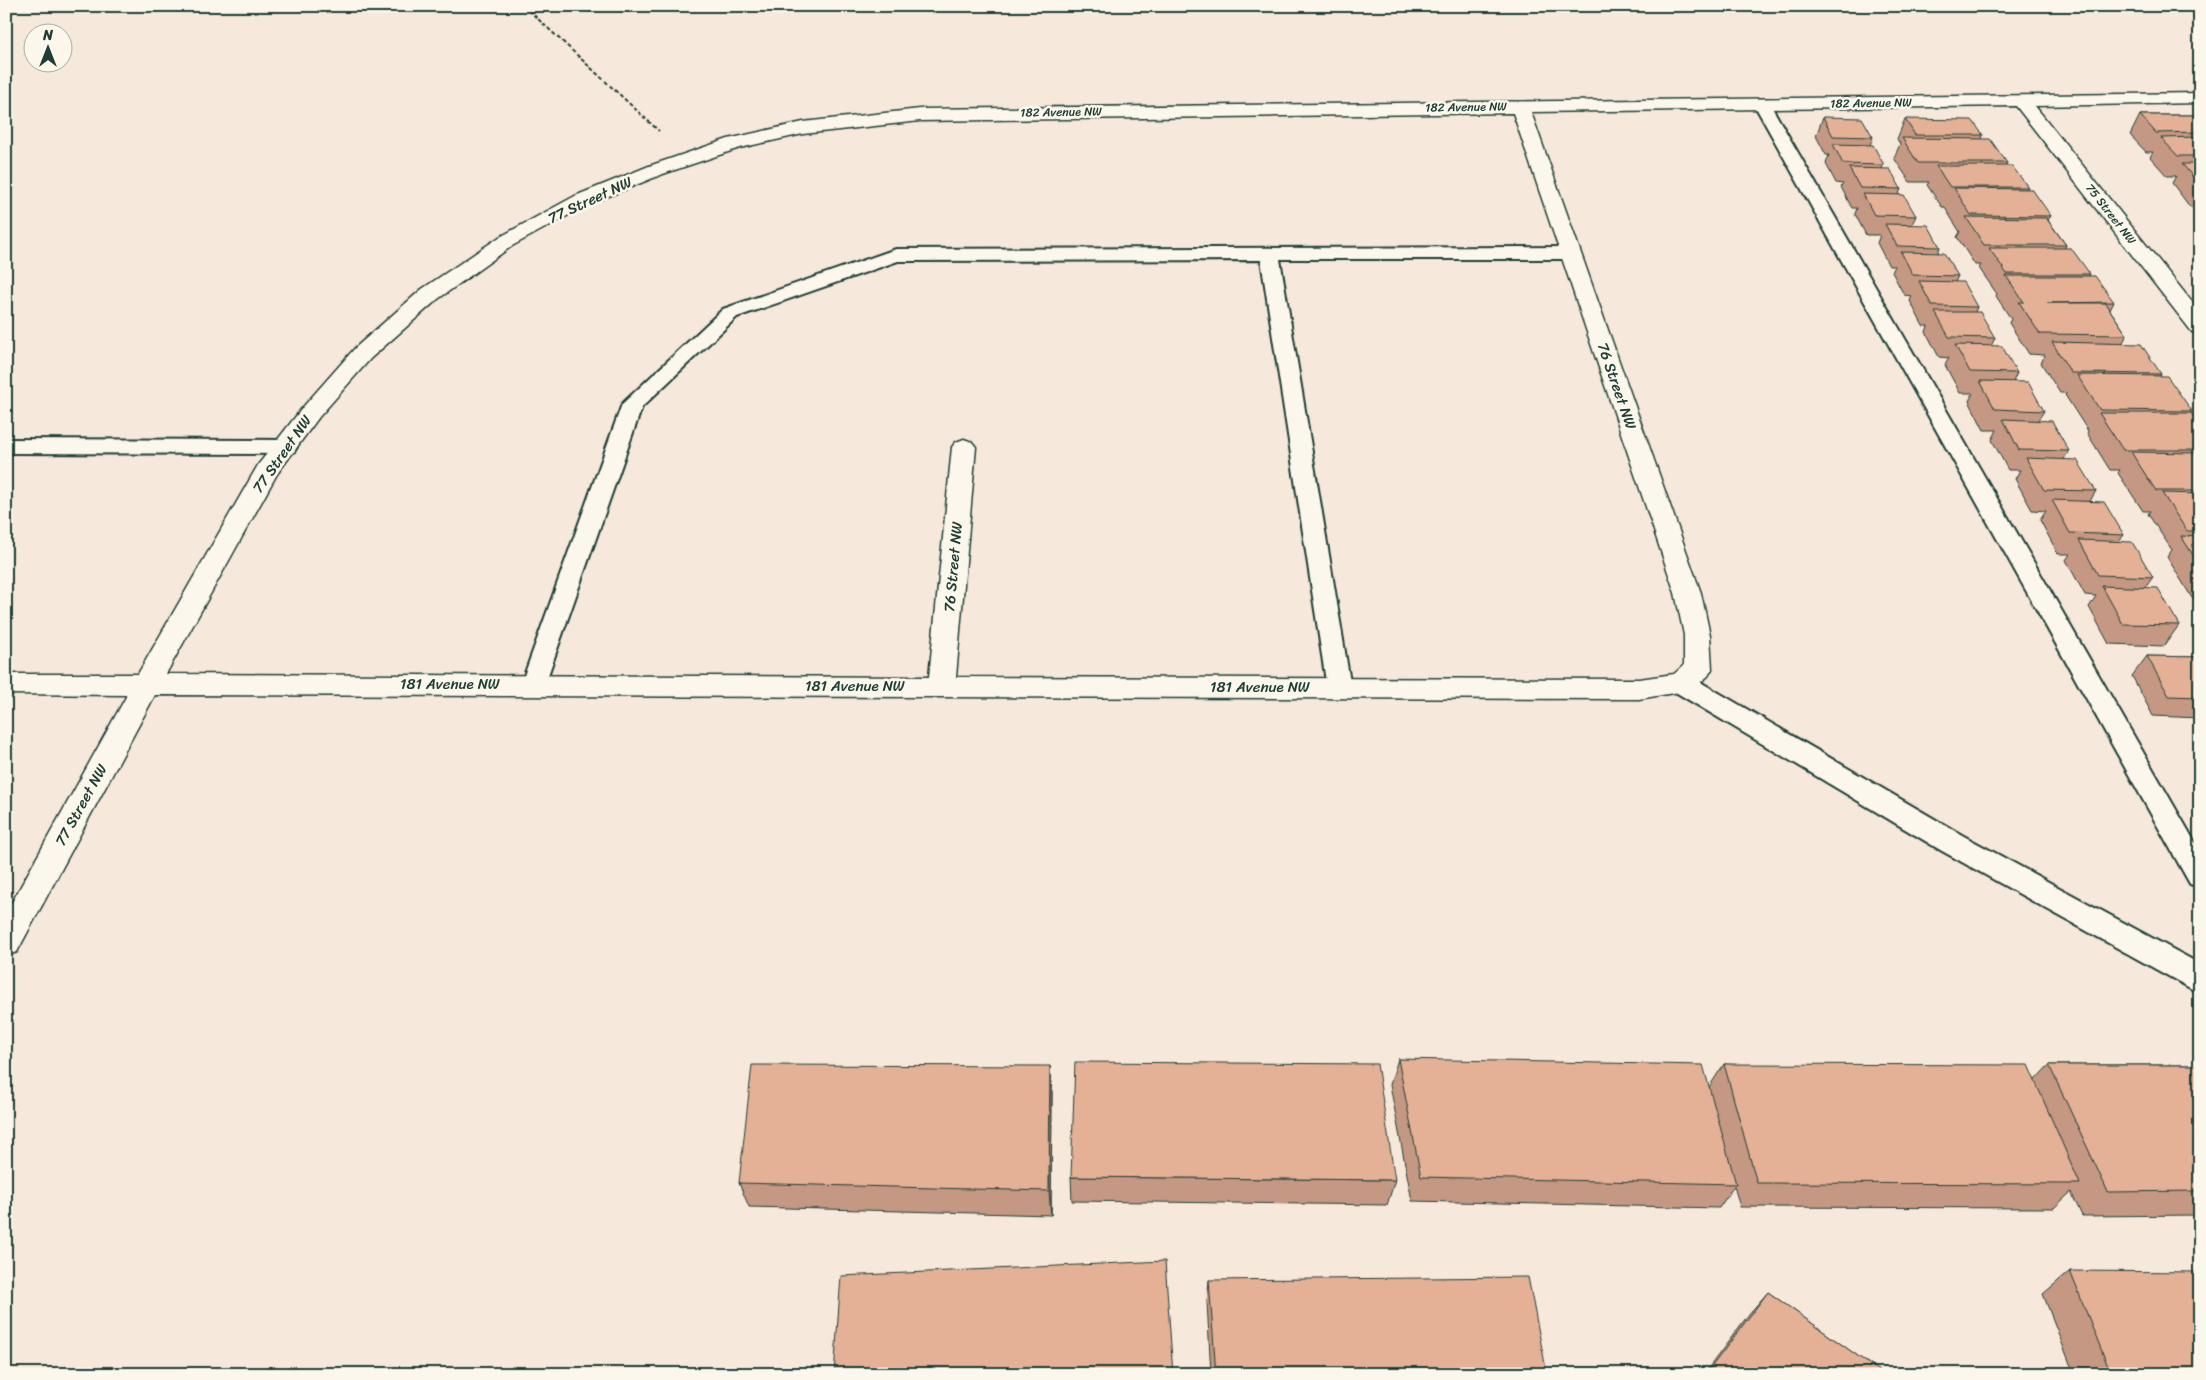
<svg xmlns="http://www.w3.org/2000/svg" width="2206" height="1380" viewBox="0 0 2206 1380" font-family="Sriracha,sans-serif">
<rect width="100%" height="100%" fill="#f6e9db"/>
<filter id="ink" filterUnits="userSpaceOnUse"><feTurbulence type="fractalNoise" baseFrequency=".02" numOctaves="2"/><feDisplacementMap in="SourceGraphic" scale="10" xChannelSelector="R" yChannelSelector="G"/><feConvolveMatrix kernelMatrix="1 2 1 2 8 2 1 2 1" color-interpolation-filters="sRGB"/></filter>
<g filter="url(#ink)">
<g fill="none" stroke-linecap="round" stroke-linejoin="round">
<defs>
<g id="service">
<path d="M1762,99L1768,100L1770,104L2200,851V887L2190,884L1754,104L1756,100Z"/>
<path d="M1571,247L1578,249L1580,253L1578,257L1571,259H1280L1351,688L1348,695L1339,697L1330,695L1327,688L1261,260L898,261L737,317L642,407L545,684L542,691L533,693L524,691L521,684L622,404L723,309L896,249Z"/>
<path d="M6,439L286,440L294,442L297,447L294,452L286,454L6,453Z"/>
<path d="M1681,674L1690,676L1962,835L2200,964V992L2190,988L1942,851L1672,690L1669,683L1672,676Z"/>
</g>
<path id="minor" d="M2200,93V103L2035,106L2200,312V333L2192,332L2016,106L1531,112L1701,593L1710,635L1712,669L1708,676L1691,690L1639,699L155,695L17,952L6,956V913L127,695L6,694V674H138L258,465L303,407L355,348L422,289L498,238L575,196L649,166L728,139L803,122L920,109ZM1513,113L1675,593L1684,635V665L1674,674L1639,679L956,677L976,447L972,442L964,439L956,442L952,447L929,677L166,674L277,474L319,417L371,358L438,299L512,246L589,204L663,174L740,148L803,134L920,121Z"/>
</defs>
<use href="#service" stroke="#1f3d34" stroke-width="4"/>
<use href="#minor" stroke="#1f3d34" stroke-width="3"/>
<path stroke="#1f3d34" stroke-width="2" stroke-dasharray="4 2.5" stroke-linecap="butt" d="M524,6L659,131"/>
<use href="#service" fill="#fbf7ec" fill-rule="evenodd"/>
<use href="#minor" fill="#fbf7ec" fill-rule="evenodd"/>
</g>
<g fill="#c49882" stroke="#1f3d34">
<path d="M2140,115H2200V218L2193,210L2195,207H2190L2172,183L2176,176H2167L2150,157L2153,152H2146L2130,135Z"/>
<path d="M1823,117L1873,137L1870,145L1884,165L1882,168L1901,189L1899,194L1916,216L1912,224L1940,247L1938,253L1958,276L1955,282L1977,307L1975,312L1995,338L1991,346L2017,373L2013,382L2044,411L2038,420L2069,451L2064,459L2096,491L2090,501L2124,535L2119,541L2153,577L2145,588L2179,625L2164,646L2109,644L2089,607L2096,596L2085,595L2066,560L2070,554H2058L2040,520L2046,511L2032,510L2015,479L2020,470H2008L1992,440L1997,430H1984L1969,401L1973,393H1960L1945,365L1949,358L1939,357L1926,332L1928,326H1923L1910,301L1912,296L1904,295L1892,272L1895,266H1889L1877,243L1880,235H1866L1855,214L1857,208H1852L1841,187L1843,184L1836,183L1826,164L1829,155H1826L1816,136Z"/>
<path d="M1905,119L1983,135L1982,139L2007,163L2006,166L2028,187L2027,189L2051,216L2048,220L2066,245L2065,248L2090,274L2089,276L2114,302L2110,310L2127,335L2122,344L2161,374L2160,376L2192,411L2191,413L2200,425V598H2192L2167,557L2172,550L2148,514L2150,511H2143L2118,473L2120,470H2110L2087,433L2088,431L2065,395L2067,393H2060L2041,363L2045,355L2029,354L2009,323L2011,319L1996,296L1997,294L1979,268L1981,265H1975L1957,237L1960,232L1945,208V207H1942L1927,185L1929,182H1910L1894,158L1900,144L1897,139Z"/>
<path d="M2200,599V609L2197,604Z"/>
<path d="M2147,656L2200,657V718L2153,716L2132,676Z"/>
<path d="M1398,1059L1709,1087L1724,1064L2035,1080L2049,1065H2200V1215L2082,1216L2071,1192L2054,1208L1740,1207L1734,1186L1719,1208L1412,1201L1390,1085Z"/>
<path d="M1052,1091L1051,1215L749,1207L739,1183Z"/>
<path d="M1071,1177L1395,1180L1387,1205L1072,1201Z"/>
<path d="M2070,1271L2200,1374H2074L2043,1294Z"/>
<path d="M1209,1280L1547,1374H1211L1207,1302Z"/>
<path d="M1768,1292L1883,1374H1704L1749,1314Z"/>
</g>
<path fill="#a07c6a" stroke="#1f3d34" d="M1050,1066L1052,1091L1051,1215L1049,1191Z"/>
<g fill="#e4b197" stroke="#1f3d34">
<path d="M2140,115H2200V132L2156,133Z"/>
<path d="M1823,117L1862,118L1873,137L1833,136Z"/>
<path d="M1905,119L1972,120L1983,135H1915Z"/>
<path d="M2200,137V156H2178L2161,138Z"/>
<path d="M1902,138L1990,139L2007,163H1918Z"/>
<path d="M1833,144L1873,145L1884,165L1843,164Z"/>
<path d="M2182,164H2200V185Z"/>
<path d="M1936,166H2012L2028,187H1950Z"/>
<path d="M1849,168L1890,169L1901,189L1860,188Z"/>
<path d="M1954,188L2032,189L2051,216L1971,215Z"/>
<path d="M1863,194L1904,195L1916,216L1874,215Z"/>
<path d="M1966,217L2046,218L2066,245H1984Z"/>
<path d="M1885,224L1928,225L1940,247L1897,246Z"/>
<path d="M1989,248H2071L2090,274H2007Z"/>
<path d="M1901,252L1944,253L1958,276L1913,275Z"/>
<path d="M2006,276H2095L2114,302L2047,303H2105L2127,335L2040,334L2019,302H2024Z"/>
<path d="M1919,281L1963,282L1977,307L1932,306Z"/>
<path d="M1935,312H1980L1995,338L1949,337Z"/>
<path d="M2052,342L2141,344L2161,374L2071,373Z"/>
<path d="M1955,345L2002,346L2017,373L1970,372Z"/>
<path d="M2077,375L2167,376L2192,411L2100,410Z"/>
<path d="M1980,381L2028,382L2044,411L1995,409Z"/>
<path d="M2099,413H2191L2200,425V450H2123Z"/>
<path d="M2003,419L2052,421L2069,451L2019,450Z"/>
<path d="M2131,452L2200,453V491H2156Z"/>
<path d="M2026,458L2077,460L2096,491L2044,490Z"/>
<path d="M2162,493L2200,494V531H2187Z"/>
<path d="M2052,500L2104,502L2124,535L2070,533Z"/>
<path d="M2181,536L2200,537V566Z"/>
<path d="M2079,540L2132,542L2153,577L2098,575Z"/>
<path d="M2102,586L2158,588L2179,625L2123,624Z"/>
<path d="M2147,656L2200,657V697L2169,696Z"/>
<path d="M1398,1059L1703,1065L1736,1184L1421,1177Z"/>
<path d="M1075,1062L1377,1064L1395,1180L1071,1177Z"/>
<path d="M1724,1064L2028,1065L2080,1184L1757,1183Z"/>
<path d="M752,1065L1050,1066L1049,1191L739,1183Z"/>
<path d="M2049,1065H2200V1191L2108,1192Z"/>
<path d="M1165,1261L1173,1374H834L841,1276Z"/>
<path d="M2070,1271L2200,1272V1374H2111Z"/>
<path d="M1528,1277L1547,1374H1216L1209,1280Z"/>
<path d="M1768,1292L1883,1374H1706Z"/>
</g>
</g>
<g text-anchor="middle" stroke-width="5" stroke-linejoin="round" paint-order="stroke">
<g font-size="12" fill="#1f3d34" stroke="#fbf7ec">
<text transform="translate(1871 103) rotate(-1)" y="4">182 Avenue NW</text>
<text transform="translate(1466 107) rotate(-1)" y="4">182 Avenue NW</text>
<text transform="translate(1061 112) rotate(-1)" y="4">182 Avenue NW</text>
<text transform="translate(2111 214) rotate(52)" y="4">75 Street NW</text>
</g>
<g font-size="15" fill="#1f3d34" stroke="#fbf7ec">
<text transform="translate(590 200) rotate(-25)" y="5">77 Street NW</text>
<text transform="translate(1617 386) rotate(71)" y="5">76 Street NW</text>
<text transform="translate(282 454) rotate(-55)" y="5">77 Street NW</text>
<text transform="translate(953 567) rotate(-85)" y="5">76 Street NW</text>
<text x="450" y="689">181 Avenue NW</text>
<text x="855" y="691">181 Avenue NW</text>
<text x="1260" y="692">181 Avenue NW</text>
<text transform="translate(81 805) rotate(-61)" y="5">77 Street NW</text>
</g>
</g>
<rect width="2206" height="1380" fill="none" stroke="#fbf7ec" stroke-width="25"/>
<rect x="12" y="12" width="2181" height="1355" fill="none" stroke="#1f3d34" stroke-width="2" filter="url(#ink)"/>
<g transform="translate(48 48)"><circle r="24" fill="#fbf7ec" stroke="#a3ada2"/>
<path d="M0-4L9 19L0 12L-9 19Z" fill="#1f3d34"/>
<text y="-8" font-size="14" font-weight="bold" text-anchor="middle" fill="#1f3d34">N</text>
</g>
</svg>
